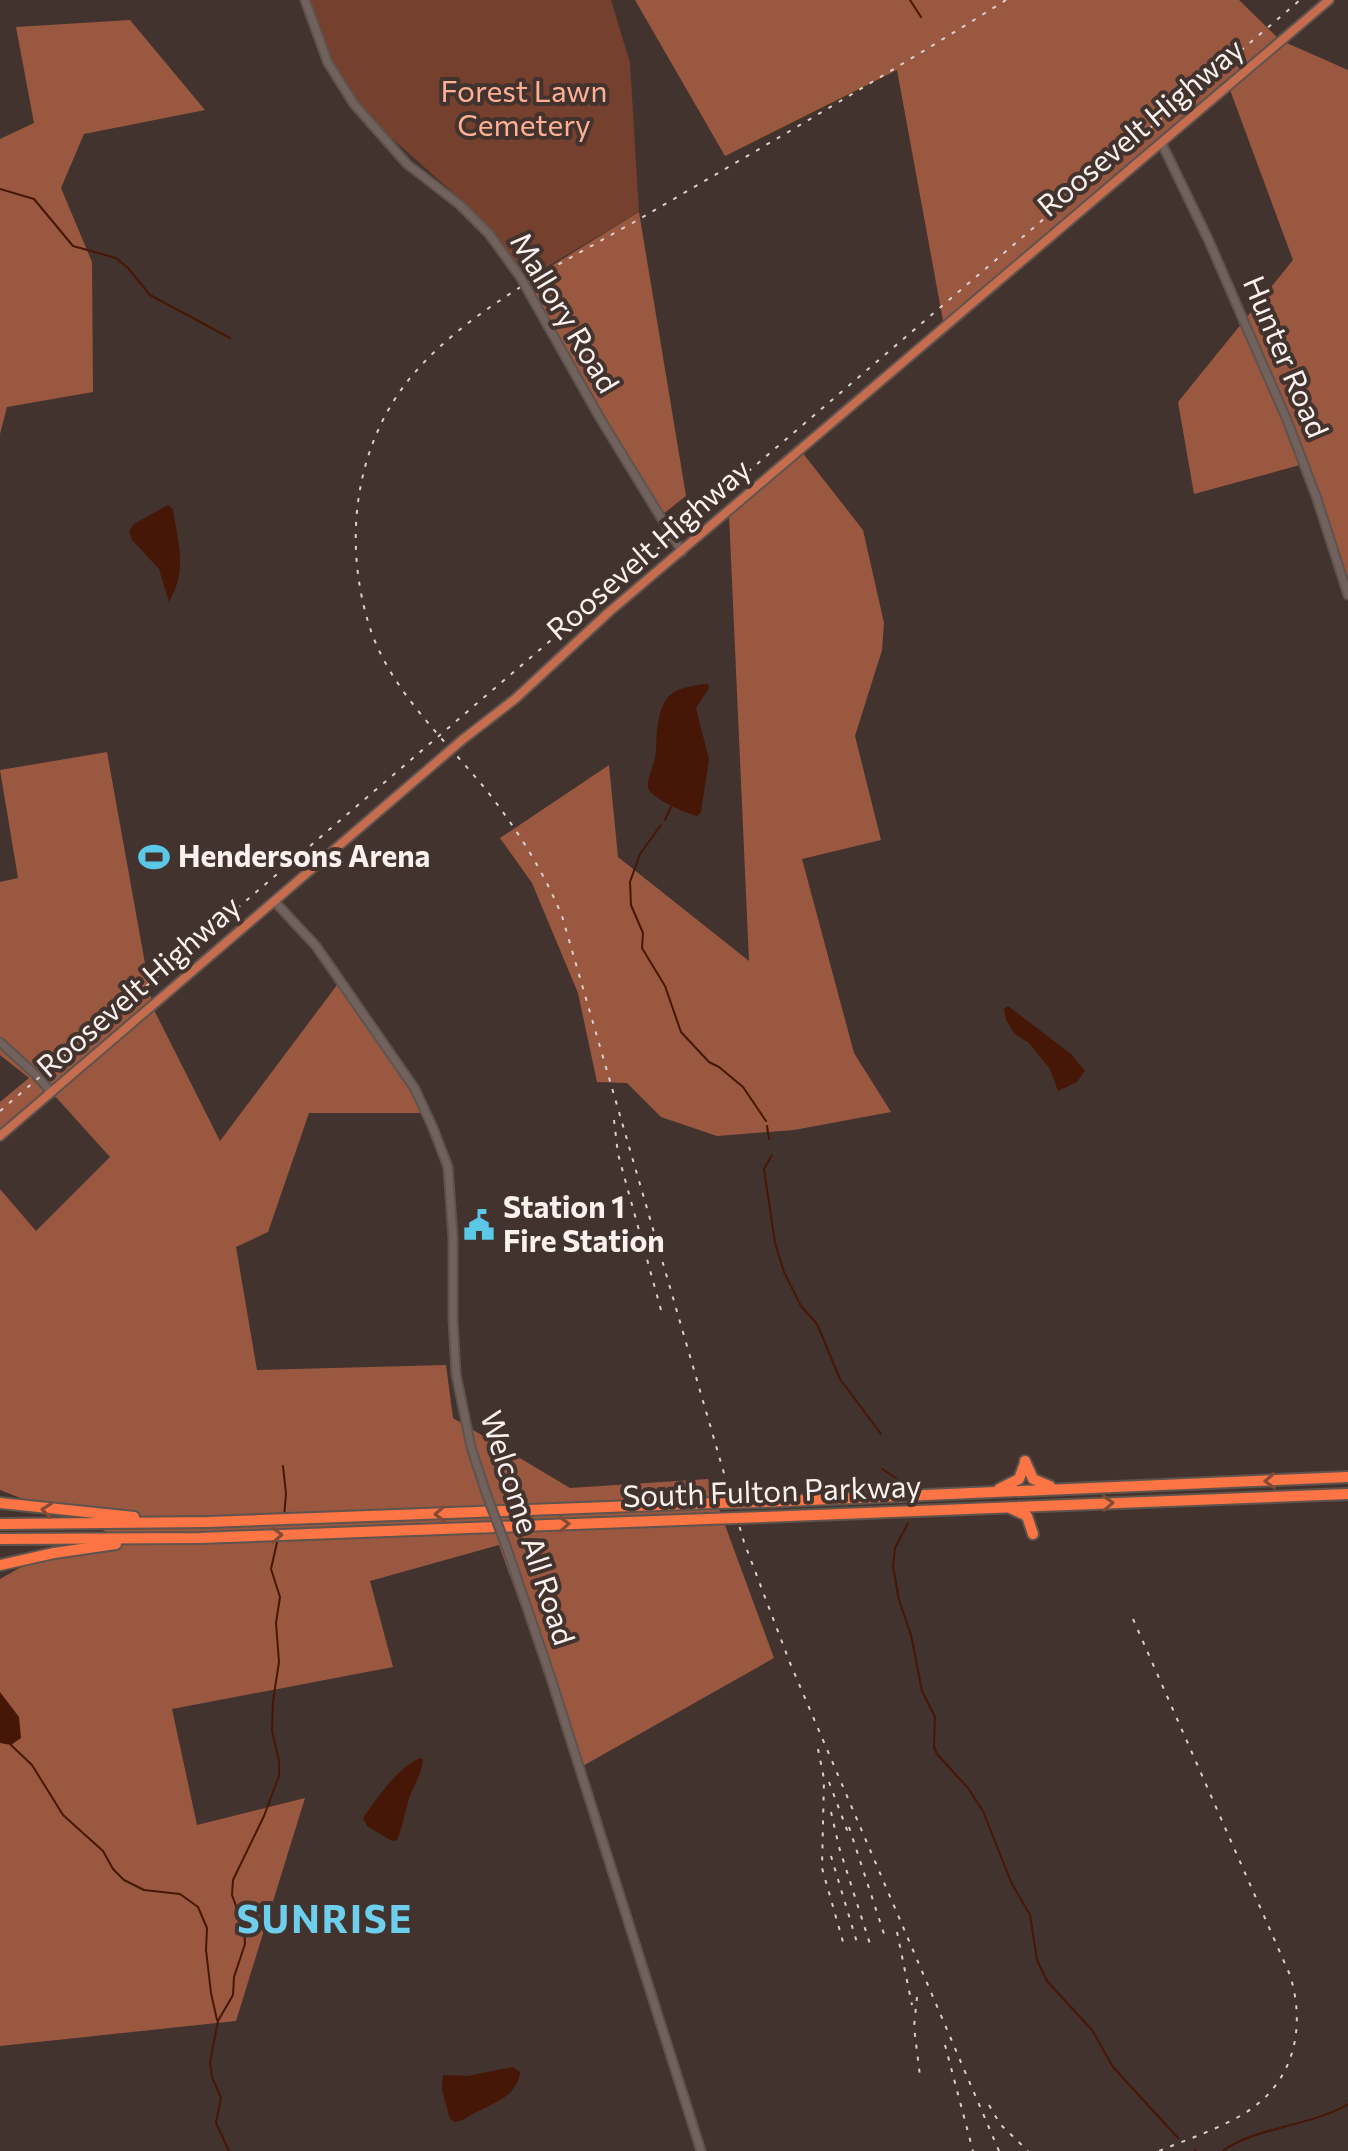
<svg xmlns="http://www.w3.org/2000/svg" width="1348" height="2151" viewBox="0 0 1348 2151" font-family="Commissioner,sans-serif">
<rect width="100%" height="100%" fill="#42332e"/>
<path fill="#75402d" d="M309,0H611L630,63L639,212L528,278L475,212L388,135L354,99L324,46Z"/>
<g fill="#9b5841">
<path d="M635,0H1239L1280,40L1348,70V596L1300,465L1194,494L1178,402L1293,260L1230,90L1163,148L944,326L897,70L725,156Z"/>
<path d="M130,20L205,110L84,134L61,188L92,262L93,392L7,407L0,434V139L34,123L16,27Z"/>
<path d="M639,212L686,496L658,518L522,284Z"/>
<path d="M798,447L863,530L884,623L882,650L855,736L881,840L802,859L854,1053L891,1112L794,1130L717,1136L661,1117L627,1083L597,1082L578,993L532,883L500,838L609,765L618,857L749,961L729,514Z"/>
<path d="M107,752L153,1008L220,1141L337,985L386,1048L422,1113H309L268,1232L236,1247L257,1370L446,1365L453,1418L570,1488L708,1479L774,1658L581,1767C554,1693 525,1620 499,1545L370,1581L393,1667L172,1709L197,1825L305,1798L236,2021L0,2046V1579L44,1554L115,1535L0,1490V1189L36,1231L110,1157L54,1095L0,1142V1102L29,1078L0,1055V882L18,878L0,770Z"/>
</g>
<g fill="#461706">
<path d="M168,505L173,509C178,543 188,569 169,602L159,569L132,540L129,531L134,524Z"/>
<path d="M702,684H708L709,688L696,708L709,759L701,812L697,816C686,813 652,799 648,788C646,781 656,760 656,751C657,732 656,699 678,690C685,687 695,686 702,684Z"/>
<path d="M1008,1006L1071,1054L1085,1071L1077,1082L1058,1091L1050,1069L1029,1043L1015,1034L1006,1020L1004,1009Z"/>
<path d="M0,1692L19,1717L21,1738L11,1745L0,1743Z"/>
<path d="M420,1758L423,1759C422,1773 415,1783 410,1796C405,1811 403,1826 397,1840L392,1841L367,1826L363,1818C377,1798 397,1768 420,1758Z"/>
<path d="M513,2067L520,2072C517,2101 483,2105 463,2120L455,2122L450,2119L442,2090L443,2075L468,2076Z"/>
</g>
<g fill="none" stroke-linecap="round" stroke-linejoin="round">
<g stroke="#461706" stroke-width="2">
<path d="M910,0L921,17"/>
<path d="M0,189L34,199L73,246L116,258L128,268L150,295L230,338"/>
<path d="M665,820L672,805"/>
<path d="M661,825L640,854L630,882L631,905L643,933L642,948L665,986L681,1032L709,1062L719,1067L743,1087L766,1121"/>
<path d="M767,1126L769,1139"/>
<path d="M772,1155L764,1169L775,1243L784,1272L801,1306L817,1324L840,1379L881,1434"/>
<path d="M283,1466L286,1494L284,1517"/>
<path d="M882,1469L907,1485"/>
<path d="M908,1523L895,1548L893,1566L899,1600L911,1635L922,1691L935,1717L934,1747L937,1754L968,1788L983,1811L1011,1882L1030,1915L1037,1960L1047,1981L1092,2030L1113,2067L1178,2138"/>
<path d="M11,1745L32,1765L63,1815L103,1851L113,1869L124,1880L144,1890L180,1894L198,1907L207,1928L206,1950L211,1993L217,2020"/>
<path d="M1195,2150L1196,2151"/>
<path d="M229,2151L216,2123L221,2098L212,2077L210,2062L218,2021L233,1995L234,1977L245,1944L244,1928L232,1895L233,1880L264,1816L279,1776V1761L272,1731L273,1701L279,1662L276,1623L280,1597L271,1569L278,1538"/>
<path d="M1223,2151C1252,2128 1312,2126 1348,2104"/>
</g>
<defs>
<g id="minor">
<path d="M305,0L328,63L354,104L407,164L460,205L489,234L521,278"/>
<path d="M1162,144L1208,239L1287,420L1316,496L1348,595"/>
<path d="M531,296L600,418L682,552"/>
<path d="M275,902L316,946L415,1089L433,1128L448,1167L453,1238V1319L456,1374L471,1447L486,1493"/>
<path d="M0,1042L36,1075L52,1093"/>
<path d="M506,1546L550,1675L701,2151"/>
</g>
<g id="major">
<path d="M462,740L515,699L609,612L1329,0"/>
<path d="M0,1136L433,765"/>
</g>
<g id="highway">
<path d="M1025,1461L1033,1479L1050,1486"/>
<path d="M999,1489L1019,1479L1025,1463"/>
<path d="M761,1502L1348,1477"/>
<path d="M0,1503L134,1517"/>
<path d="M1010,1508L1027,1516L1033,1534"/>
<path d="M764,1517L1348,1494"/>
<path d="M0,1524L208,1522L714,1503"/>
<path d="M0,1539L199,1538L708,1519"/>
<path d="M0,1565L54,1553L116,1544"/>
</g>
</defs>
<use href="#minor" stroke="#5f534e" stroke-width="11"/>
<use href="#major" stroke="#5f534e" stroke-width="12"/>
<use href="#highway" stroke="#5f534e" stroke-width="14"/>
<use href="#minor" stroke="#72625d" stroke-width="7"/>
<use href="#major" stroke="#c56d4e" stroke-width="8"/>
<use href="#highway" stroke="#fd7544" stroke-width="10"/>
<g stroke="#dbd0cd" stroke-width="2" stroke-dasharray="4 8" stroke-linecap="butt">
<path d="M0,1111L1300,0"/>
<path d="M614,1120L618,1154L661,1310"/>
<path d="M1133,1619L1290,1975C1306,2027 1295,2082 1245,2113C1219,2129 1188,2139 1159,2151"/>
<path d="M818,1749L824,1779L822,1868L845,1949"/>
<path d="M829,1782L850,1838"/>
<path d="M831,1812L839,1847L870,1944"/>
<path d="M849,1827L886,1940"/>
<path d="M831,1856L858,1946"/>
<path d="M897,1932L912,2005"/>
<path d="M917,1997L914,2027L920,2076"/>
<path d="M945,2045L973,2151"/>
<path d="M989,2105L1000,2124L1028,2151"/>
<path d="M999,2151L790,1663L744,1542L562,916C542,868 515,826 483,786C443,738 392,691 371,631C344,551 352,459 401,390C457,312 566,262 648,214C768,144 888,74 1006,0"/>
</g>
<defs>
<g id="minor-bridge">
<path d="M521,278L531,296"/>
<path d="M486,1493L506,1546"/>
</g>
<path id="major-bridge" d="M433,765L462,740"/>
<g id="highway-bridge">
<path d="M714,1503L761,1502"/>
<path d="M708,1519L764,1517"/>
</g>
</defs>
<use href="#minor-bridge" stroke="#5f534e" stroke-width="11" stroke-linecap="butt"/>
<use href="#major-bridge" stroke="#5f534e" stroke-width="12" stroke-linecap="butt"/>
<use href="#highway-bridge" stroke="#5f534e" stroke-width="14" stroke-linecap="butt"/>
<use href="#minor-bridge" stroke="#72625d" stroke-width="7"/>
<use href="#major-bridge" stroke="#c56d4e" stroke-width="8"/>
<use href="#highway-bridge" stroke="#fd7544" stroke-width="10"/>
</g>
<defs><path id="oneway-chevron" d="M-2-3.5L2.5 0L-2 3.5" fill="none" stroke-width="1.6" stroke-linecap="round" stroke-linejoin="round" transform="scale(2)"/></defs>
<g stroke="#834a36">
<use href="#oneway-chevron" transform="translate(1270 1481) rotate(177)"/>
<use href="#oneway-chevron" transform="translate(1108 1503) rotate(-2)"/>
<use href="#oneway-chevron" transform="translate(47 1510) rotate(-174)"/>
<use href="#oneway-chevron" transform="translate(440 1514) rotate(178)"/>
<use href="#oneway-chevron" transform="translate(564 1524) rotate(-2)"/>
<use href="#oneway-chevron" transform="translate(277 1535) rotate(-2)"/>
</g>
<defs>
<symbol id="stadium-bare" viewBox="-9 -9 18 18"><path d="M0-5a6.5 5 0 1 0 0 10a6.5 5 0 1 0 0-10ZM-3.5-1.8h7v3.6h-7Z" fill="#5bc8e7" stroke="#42332e" stroke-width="2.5" paint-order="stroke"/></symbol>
<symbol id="civic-bare" viewBox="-9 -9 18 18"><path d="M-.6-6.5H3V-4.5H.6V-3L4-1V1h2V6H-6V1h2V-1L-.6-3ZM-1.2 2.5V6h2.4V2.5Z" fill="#5bc8e7" stroke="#42332e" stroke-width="2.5" paint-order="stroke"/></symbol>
</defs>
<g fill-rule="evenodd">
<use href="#stadium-bare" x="132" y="835" width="44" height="44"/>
<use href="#civic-bare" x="457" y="1203" width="44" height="44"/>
</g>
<g text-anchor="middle" stroke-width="8" stroke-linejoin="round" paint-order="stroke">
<g font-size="30" fill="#feaf94" stroke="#42332e">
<text x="524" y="102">Forest Lawn<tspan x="524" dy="34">Cemetery</tspan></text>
</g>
<g font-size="30" fill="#fbf1ee" stroke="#42332e">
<text transform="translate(1141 128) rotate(-40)" y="10">Roosevelt Highway</text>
<text transform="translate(564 313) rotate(59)" y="10">Mallory Road</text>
<text transform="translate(1285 357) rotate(67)" y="10">Hunter Road</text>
<text transform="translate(649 550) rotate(-41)" y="10">Roosevelt Highway</text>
<text transform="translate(139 987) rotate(-41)" y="10">Roosevelt Highway</text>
<text transform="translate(772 1492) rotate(-2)" y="10">South Fulton Parkway</text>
<text transform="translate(527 1528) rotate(72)" y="10">Welcome All Road</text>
</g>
<g font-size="30" font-weight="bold" fill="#fbf1ee" stroke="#42332e" text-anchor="start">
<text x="178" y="867">Hendersons Arena</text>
<text x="503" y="1218">Station 1<tspan x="503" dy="34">Fire Station</tspan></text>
</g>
<g font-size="38" font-weight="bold" letter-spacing="2" fill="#6dcfec" stroke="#42332e">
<text x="325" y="1933">SUNRISE</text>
</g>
</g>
</svg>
